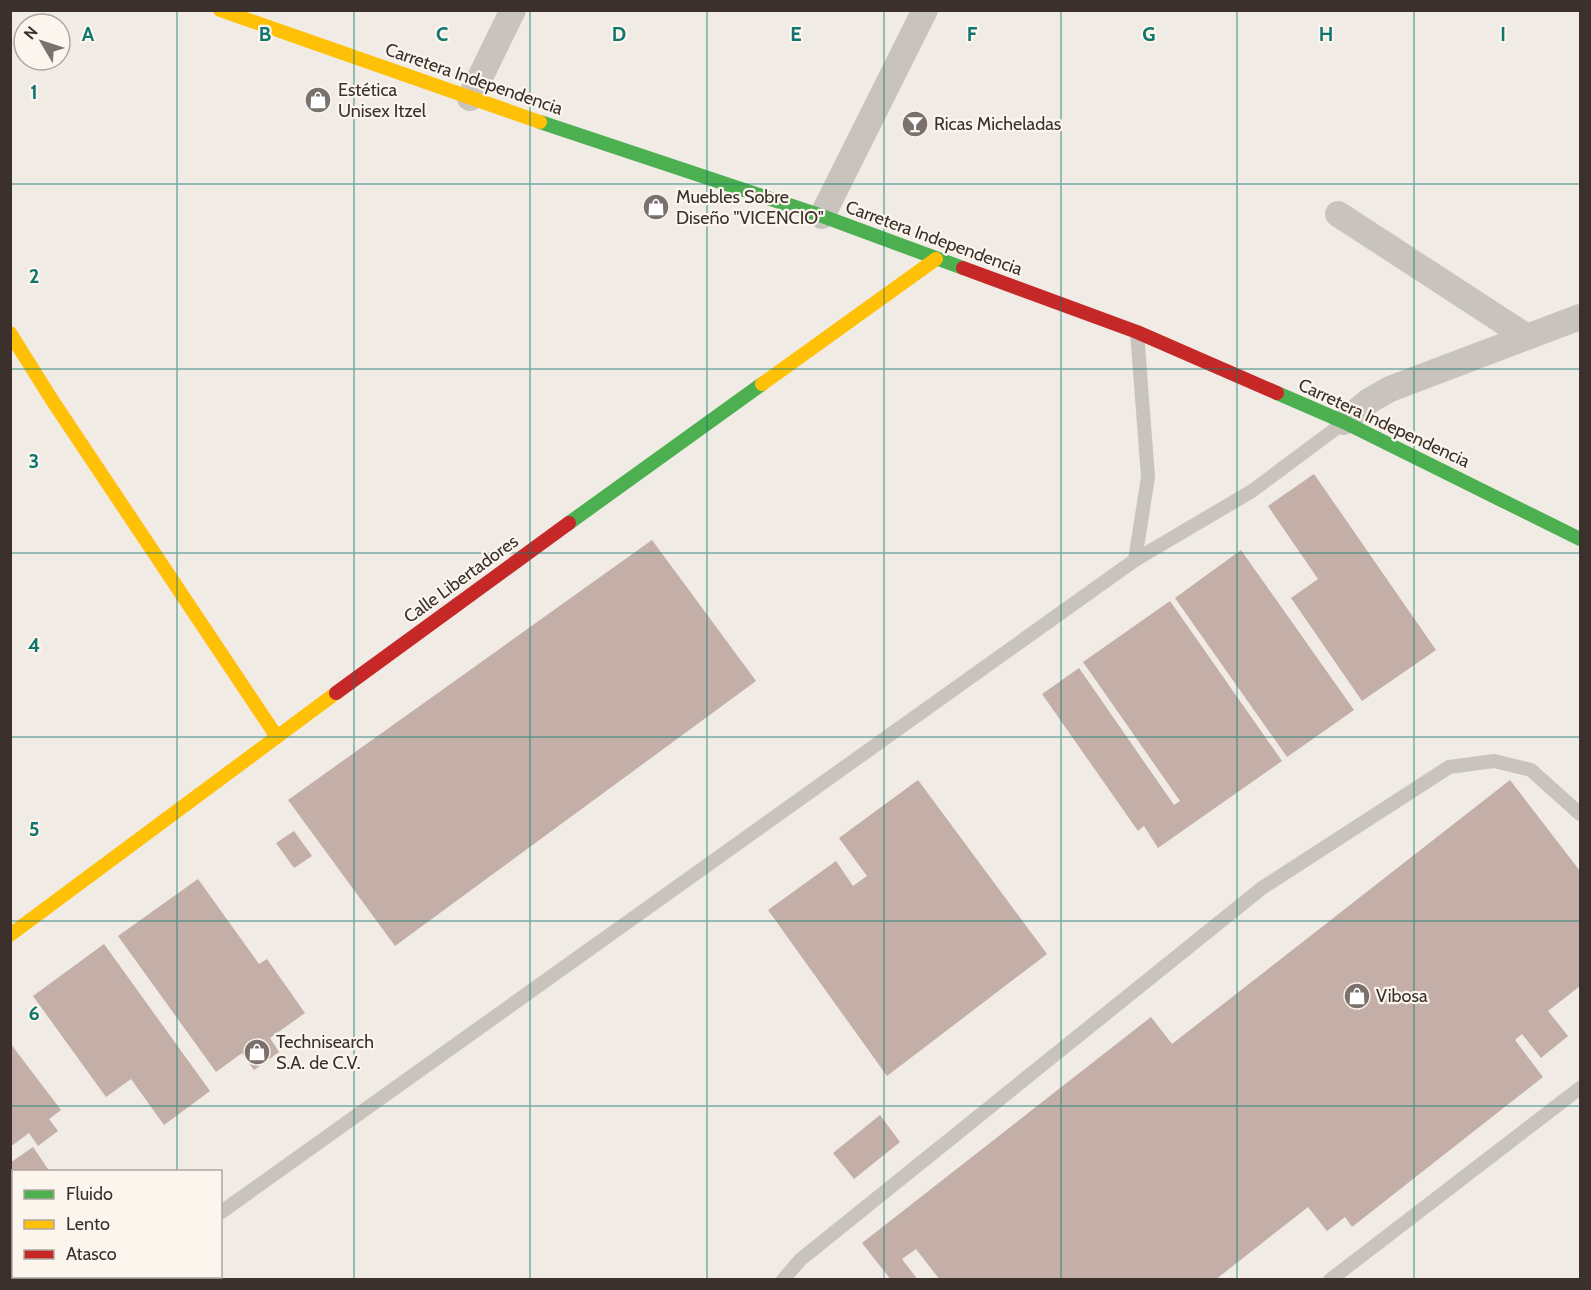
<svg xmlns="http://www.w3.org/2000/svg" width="1591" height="1290" viewBox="0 0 1591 1290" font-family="Cabin,sans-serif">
<rect width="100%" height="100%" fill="#f0ebe5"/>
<g fill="#c3afa7">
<path d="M1314,474L1436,650L1362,701L1291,598L1318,579L1268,506Z"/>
<path d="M652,540L756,681L395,946L288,800Z"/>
<path d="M1241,550L1354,710L1287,757L1175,598Z"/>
<path d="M1170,601L1282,761L1158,848L1144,826L1138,831L1042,694L1079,668L1174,805L1180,801L1083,662Z"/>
<path d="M918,780L1047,954L887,1076L768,910L836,861L853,886L867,876L839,838Z"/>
<path d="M1510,780L1580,871V986L1548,1011L1568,1036L1541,1058L1522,1034L1515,1040L1543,1077L1352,1227L1345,1217L1327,1231L1308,1207L1215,1280H940L916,1249L902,1259L918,1280H891L862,1243L1151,1017L1172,1044Z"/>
<path d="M294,831L312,856L294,868L276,843Z"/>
<path d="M198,879L259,964L267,959L305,1013L270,1038L279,1052L254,1070L242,1053L216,1072L118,936Z"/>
<path d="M104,944L210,1091L164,1125L131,1079L106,1097L33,996Z"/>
<path d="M10,1043L61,1110L49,1119L58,1131L38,1146L29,1133L10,1147Z"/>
<path d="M880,1115L900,1142L854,1179L833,1153Z"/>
<path d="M33,1147L50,1172H14V1206L10,1201V1163Z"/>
</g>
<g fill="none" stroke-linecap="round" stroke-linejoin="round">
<g stroke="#c9c3be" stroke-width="14">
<path d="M1135,560L1148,477L1137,332"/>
<path d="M220,1213L1135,560L1252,491L1342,424"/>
<path d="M128,1280L132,1276"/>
<path d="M783,1280L800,1260L1262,888L1449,767L1494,761L1531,770L1580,814"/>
<path d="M1330,1280L1580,1088"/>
</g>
<g stroke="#c9c3be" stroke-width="26">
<path d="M470,98L513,10"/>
<path d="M1338,214L1527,337"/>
<path d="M822,216L925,10"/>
<path d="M1344,422L1369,401L1390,389L1580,317"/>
</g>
<g stroke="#4caf50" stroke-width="14">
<path d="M540,122L822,216L963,268"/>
<path d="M1277,393L1344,422L1580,539"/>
<path d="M569,523L762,384"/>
</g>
<g stroke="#ffc107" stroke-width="14">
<path d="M220,10L540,122"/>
<path d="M10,333L52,400L277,737"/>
<path d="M762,384L936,259"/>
<path d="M10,935L336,693"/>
</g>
<g stroke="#c62828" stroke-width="14">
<path d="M963,268L1137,332L1277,393"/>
<path d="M336,693L569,523"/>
</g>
</g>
<path fill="none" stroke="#0f766e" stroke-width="1.5" stroke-opacity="0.55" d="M177,10V1172M354,10V1280M530,10V1280M707,10V1280M884,10V1280M1061,10V1280M1237,10V1280M1414,10V1280M10,184H1580M10,369H1580M10,553H1580M10,737H1580M10,921H1580M10,1106H1580M177,1276V1280"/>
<defs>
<symbol id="shop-disc" viewBox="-11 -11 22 22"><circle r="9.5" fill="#7a716c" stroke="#fbf5ee"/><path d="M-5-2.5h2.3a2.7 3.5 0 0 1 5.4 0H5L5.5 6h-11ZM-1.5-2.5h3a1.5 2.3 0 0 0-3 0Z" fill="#fff"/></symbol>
<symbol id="bar-disc" viewBox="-11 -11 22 22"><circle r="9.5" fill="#7a716c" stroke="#fbf5ee"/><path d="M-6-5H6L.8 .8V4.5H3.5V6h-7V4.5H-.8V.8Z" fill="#fff"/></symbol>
</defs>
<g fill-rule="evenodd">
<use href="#shop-disc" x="303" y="85" width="30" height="30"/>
<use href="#bar-disc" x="900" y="109" width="30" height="30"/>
<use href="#shop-disc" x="641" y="192" width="30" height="30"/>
<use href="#shop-disc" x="1342" y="981" width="30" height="30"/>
<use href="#shop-disc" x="242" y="1037" width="30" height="30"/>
</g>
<g text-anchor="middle" stroke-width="4.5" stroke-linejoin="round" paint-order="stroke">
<g font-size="18" fill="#3b302b" stroke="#fbf5ee">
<text transform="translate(474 79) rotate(19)" y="6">Carretera Independencia</text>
<text transform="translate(934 238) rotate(20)" y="6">Carretera Independencia</text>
<text transform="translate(1384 423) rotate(25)" y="6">Carretera Independencia</text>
<text transform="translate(461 579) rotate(-36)" y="6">Calle Libertadores</text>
</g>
<g font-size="18" fill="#3b302b" stroke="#fbf5ee" text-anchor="start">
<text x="338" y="96">Estética<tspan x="338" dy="21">Unisex Itzel</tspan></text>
<text x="934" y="130">Ricas Micheladas</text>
<text x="676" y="203">Muebles Sobre<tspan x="676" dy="21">Diseño "VICENCIO"</tspan></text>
<text x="1376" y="1002">Vibosa</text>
<text x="276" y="1048">Technisearch<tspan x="276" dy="21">S.A. de C.V.</tspan></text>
</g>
</g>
<g font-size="20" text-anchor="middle" font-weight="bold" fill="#0f766e" stroke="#fbf5ee" stroke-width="4.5" stroke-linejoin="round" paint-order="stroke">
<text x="88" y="41">A</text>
<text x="265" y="41">B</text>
<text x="442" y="41">C</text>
<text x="619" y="41">D</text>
<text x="796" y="41">E</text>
<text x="972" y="41">F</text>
<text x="1149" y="41">G</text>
<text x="1326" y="41">H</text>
<text x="1503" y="41">I</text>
<text x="34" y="99">1</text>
<text x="34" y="283">2</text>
<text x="34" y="468">3</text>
<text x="34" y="652">4</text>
<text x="34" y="836">5</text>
<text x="34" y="1020">6</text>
</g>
<rect width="1591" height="1290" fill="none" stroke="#3b302b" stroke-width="24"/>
<rect x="12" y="1170" width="210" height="108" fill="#fbf5ee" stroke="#aea6a0" stroke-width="1.5"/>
<rect x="24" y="1190" width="30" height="9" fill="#4caf50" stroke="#aea6a0" stroke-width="1.5"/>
<text x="66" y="1200" font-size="18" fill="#3b302b">Fluido</text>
<rect x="24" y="1220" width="30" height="9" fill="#ffc107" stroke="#aea6a0" stroke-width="1.5"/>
<text x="66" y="1230" font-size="18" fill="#3b302b">Lento</text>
<rect x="24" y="1250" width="30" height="9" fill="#c62828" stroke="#aea6a0" stroke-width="1.5"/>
<text x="66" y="1260" font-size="18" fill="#3b302b">Atasco</text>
<g transform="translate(42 42) rotate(309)"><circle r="28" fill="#fbf5ee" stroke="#aea6a0" stroke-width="1.5"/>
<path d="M0-4.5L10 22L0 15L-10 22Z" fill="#7a716c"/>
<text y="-9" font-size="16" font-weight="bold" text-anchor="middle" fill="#3b302b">N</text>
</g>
</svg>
